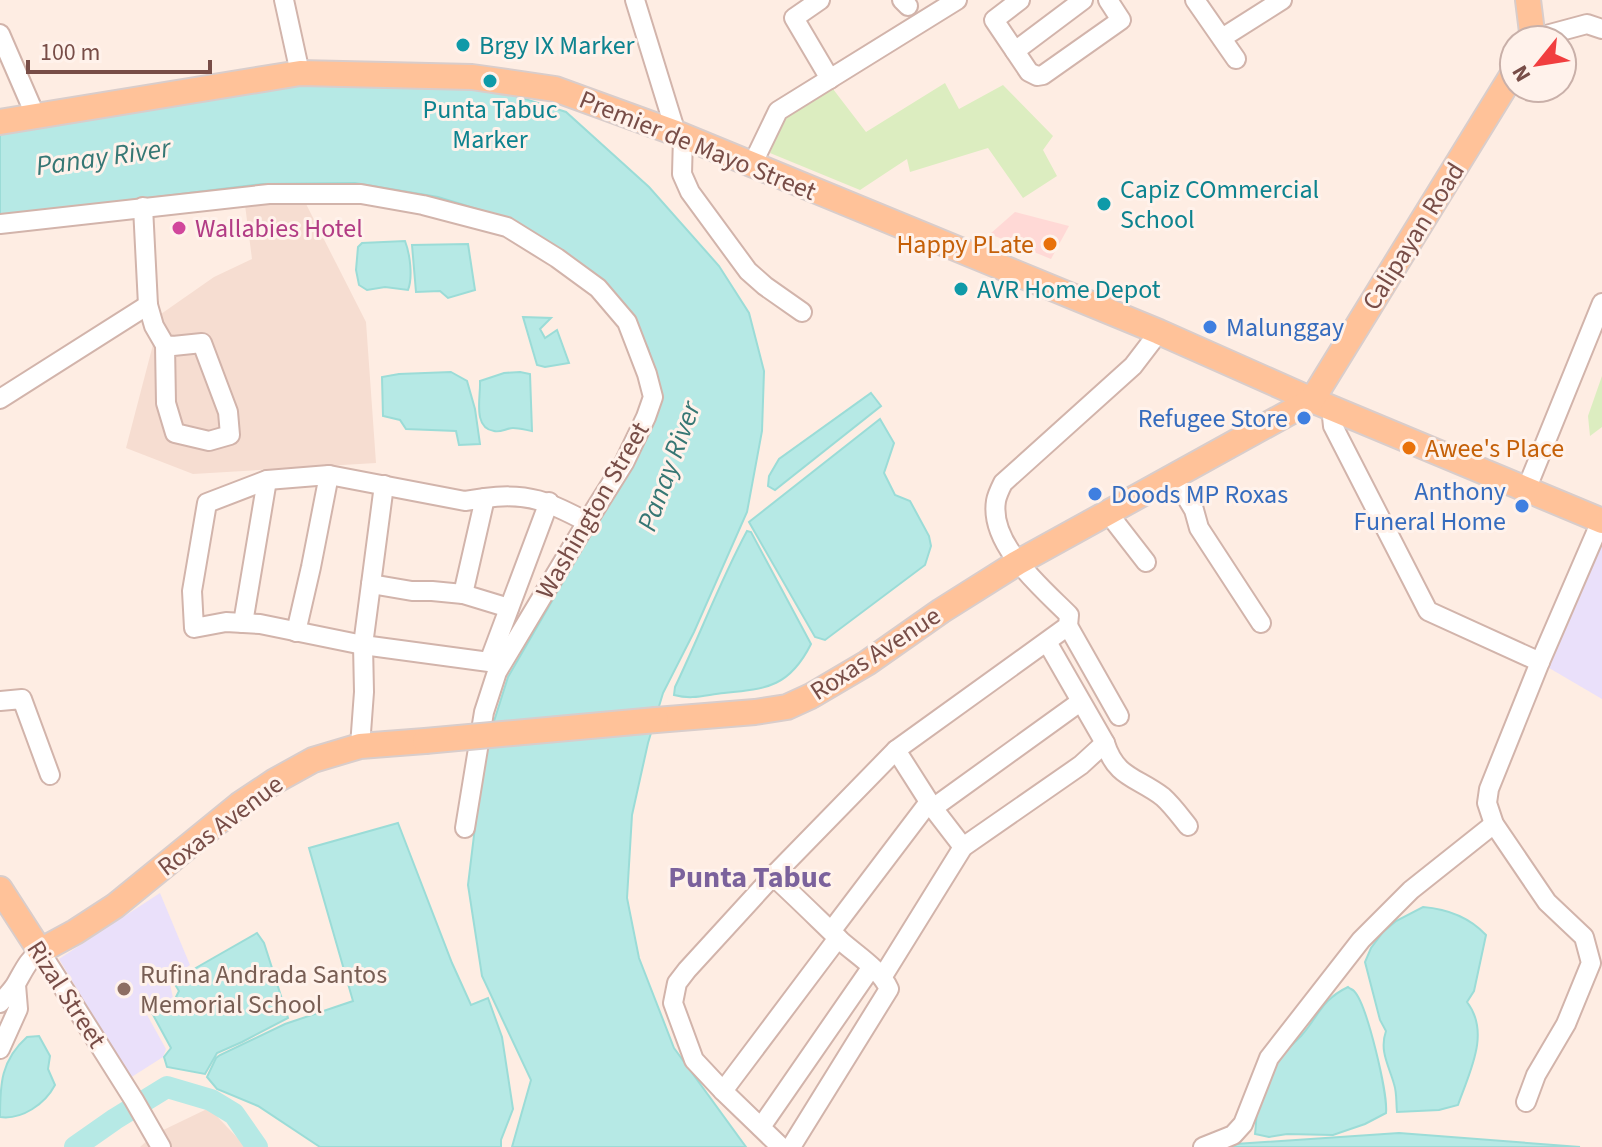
<svg xmlns="http://www.w3.org/2000/svg" width="1602" height="1147" viewBox="0 0 1602 1147" font-family="'Source Sans 3',sans-serif">
<rect width="100%" height="100%" fill="#feede3"/>
<g fill="#f6ddd1">
<path d="M305,202L366,322L376,463L193,474L126,448L161,314L214,277L252,259L245,205Z"/>
<path d="M209,1108L246,1147H140L155,1134Z"/>
</g>
<path fill="#ffd9d6" d="M1015,212L1069,226L1051,259L990,234Z"/>
<g fill="#eae0fa">
<path d="M1602,530V699L1544,665Z"/>
<path d="M160,893L190,965L169,979L173,998L146,1013L166,1049L163,1057L130,1078L59,959Z"/>
</g>
<g fill="#dcedc0">
<path d="M945,83L959,109L1003,85L1053,136L1043,150L1057,176L1023,198L988,148L910,172L907,159L860,190L770,153L785,117L833,89L866,132Z"/>
<path d="M1602,376V427L1590,436L1588,416Z"/>
</g>
<g fill="#b6e9e5" stroke="#9bdcd7" stroke-width="2">
<path d="M327,79L472,82L566,112L649,187L719,266L749,313L764,371L762,431L747,512L694,632L663,693L648,743L632,815L627,898L639,958L674,1048L746,1147H512L531,1080L482,976L468,885L484,753L508,677L651,430L660,392L648,348L621,306L510,219L438,197L355,183L263,184L0,216V126Z"/>
<path d="M405,241C410,254 413,277 408,290L385,287L367,290L359,285L356,270L358,247L362,243Z"/>
<path d="M468,244L475,290L448,298L440,291L416,292L412,245Z"/>
<path d="M523,317L551,318L540,329L545,338L557,330L569,363L545,367L537,365Z"/>
<path d="M451,372L467,381L475,409L480,444L459,445L456,431L406,429L400,420L383,416L382,377L399,374Z"/>
<path d="M520,372L530,374L532,431C526,430 519,428 513,428C507,428 500,433 494,431C472,428 481,396 480,381L504,373Z"/>
<path d="M871,393L881,406L775,490L768,486L769,476L779,459Z"/>
<path d="M880,419L894,443L884,473L895,495L910,501L929,536L931,546L925,565L825,640L815,637L749,522Z"/>
<path d="M747,531L751,532L811,644C790,686 768,689 724,693C705,695 693,700 674,695L675,687C700,635 720,581 747,531Z"/>
<path d="M398,823L452,963L471,1005L488,998L502,1037L513,1109L501,1140V1147H320L258,1106L217,1089L207,1077L216,1058L220,1055L285,1024L353,1001L309,848Z"/>
<path d="M1423,907C1448,909 1469,917 1486,935L1474,991L1467,1002C1491,1033 1469,1073 1458,1105L1439,1110L1397,1112C1396,1103 1397,1093 1394,1084C1389,1066 1379,1051 1386,1031L1380,1020L1365,962L1371,948L1383,932L1396,921Z"/>
<path d="M257,933L264,943L288,1018L242,1042L217,1053L205,1074L167,1067L164,1057L171,1048L152,1013L174,1001L179,991L173,981Z"/>
<path d="M1348,987C1350,989 1352,989 1354,991C1367,1004 1388,1094 1386,1113L1365,1124L1333,1135L1287,1134L1269,1137L1255,1134C1257,1118 1256,1099 1262,1084C1269,1065 1287,1050 1301,1036C1319,1016 1321,1000 1348,987Z"/>
<path d="M39,1036L50,1056L48,1069L55,1085C45,1104 22,1120 0,1117C0,1084 1,1060 27,1037Z"/>
<path d="M1399,1133L1580,1147H1227L1235,1144Z"/>
</g>
<g fill="none" stroke-linecap="round" stroke-linejoin="round">
<path stroke="#b6e9e5" stroke-width="22" d="M75,1147L115,1119L167,1087L211,1100L234,1114L257,1147"/>
<defs>
<g id="minor">
<path d="M284,0L300,73"/>
<path d="M635,0L676,133"/>
<path d="M820,0L794,18L830,79"/>
<path d="M902,0L908,6"/>
<path d="M1020,0L994,20L1029,72L1037,76L1043,75L1121,20L1108,0"/>
<path d="M1195,0L1236,59"/>
<path d="M0,34L36,117"/>
<path d="M1222,38L1282,0"/>
<path d="M1535,38L1587,24L1602,29"/>
<path d="M1015,51L1083,0"/>
<path d="M683,136L682,174L690,192L748,271L765,286L802,312"/>
<path d="M752,165L778,111L957,0"/>
<path d="M143,207L148,305L154,326L165,345L166,403L175,433L209,441L230,435L228,412L202,343L173,346L165,345"/>
<path d="M0,224L269,194H361L423,205L507,227L557,258L598,288L627,322L647,374L653,397L646,417L624,463L587,522L497,672L484,712L465,828"/>
<path d="M0,399L148,305"/>
<path d="M1331,407L1333,426L1428,611L1540,662"/>
<path d="M1171,478L1185,495L1194,510L1199,528L1261,623"/>
<path d="M1526,490L1602,303"/>
<path d="M485,498C529,492 549,502 587,522"/>
<path d="M1108,513L1146,562"/>
<path d="M371,584L412,591H432L463,594L485,498L465,501L329,475L267,480L207,503L192,591L194,628L226,622L260,624L363,645L489,662L549,502"/>
<path d="M463,594L509,608"/>
<path d="M243,623L267,480"/>
<path d="M1068,626L1119,716"/>
<path d="M296,632L311,567L329,475"/>
<path d="M1047,642L1105,743C1116,778 1137,777 1163,797C1172,805 1180,816 1188,826"/>
<path d="M0,701L22,699L50,775"/>
<path d="M360,746L364,692L363,645L384,485"/>
<path d="M896,750L933,808L963,847"/>
<path d="M933,808L1080,702"/>
<path d="M773,876C796,897 818,919 841,941C858,956 880,969 889,989L791,1147"/>
<path d="M832,930L929,802"/>
<path d="M883,976L963,847L1081,765L1105,743"/>
<path d="M0,1003C6,996 13,990 17,982C24,970 28,960 40,951L134,1100L161,1147"/>
<path d="M0,1049L18,1009L16,985"/>
<path d="M723,1091L838,938"/>
<path d="M1526,1102L1536,1075L1566,1024L1591,963L1584,937L1547,902L1494,824L1487,803L1489,789L1540,662L1601,521"/>
<path d="M761,1127L871,968"/>
<path d="M781,1147L723,1091L694,1060L673,1003L677,983L687,970L773,876L896,750L1068,626L1069,615C1041,587 989,544 996,501C997,495 1000,489 1003,483L1133,366L1159,332"/>
<path d="M1203,1147L1233,1135L1243,1124L1269,1058L1361,940L1411,890L1494,824"/>
</g>
<g id="major">
<path d="M1528,0L1533,40"/>
<path d="M0,122L300,73L472,77L555,89L676,133L1159,332L1312,400L1602,521"/>
<path d="M656,720L755,712L787,707L811,696L867,663L941,611L1017,563L1312,400L1514,72"/>
<path d="M0,889L40,951L75,932L115,906L239,805L275,781L313,760L360,746L425,741"/>
</g>
</defs>
<use href="#minor" stroke="#d2b4ab" stroke-width="22"/>
<use href="#major" stroke="#d9cdcb" stroke-width="28"/>
<use href="#minor" stroke="#fff" stroke-width="18"/>
<use href="#major" stroke="#ffc299" stroke-width="24"/>
<defs>
<path id="major-bridge" d="M425,741L656,720"/>
</defs>
<use href="#major-bridge" stroke="#d9cdcb" stroke-width="28" stroke-linecap="butt"/>
<use href="#major-bridge" stroke="#ffc299" stroke-width="24"/>
</g>
<g fill="#0f9aa8" stroke="#fff2eb" stroke-width="3">
<circle cx="463" cy="45" r="8"/>
<circle cx="490" cy="81" r="8"/>
<circle cx="1104" cy="204" r="8"/>
<circle cx="961" cy="289" r="8"/>
</g>
<circle fill="#d1479c" stroke="#fff2eb" stroke-width="3" cx="179" cy="228" r="8"/>
<g fill="#e8710a" stroke="#fff2eb" stroke-width="3">
<circle cx="1050" cy="244" r="8"/>
<circle cx="1409" cy="448" r="8"/>
</g>
<g fill="#3f7fe0" stroke="#fff2eb" stroke-width="3">
<circle cx="1210" cy="327" r="8"/>
<circle cx="1304" cy="418" r="8"/>
<circle cx="1095" cy="494" r="8"/>
<circle cx="1522" cy="506" r="8"/>
</g>
<circle fill="#8d6e63" stroke="#fff2eb" stroke-width="3" cx="124" cy="989" r="8"/>
<g text-anchor="middle" stroke-width="6" stroke-linejoin="round" paint-order="stroke">
<g font-size="26" fill="#0d838f" stroke="#fff2eb" text-anchor="start">
<text x="479" y="54">Brgy IX Marker</text>
<text x="490" y="118" text-anchor="middle">Punta Tabuc<tspan x="490" dy="30">Marker</tspan></text>
<text x="1120" y="198">Capiz COmmercial<tspan x="1120" dy="30">School</tspan></text>
<text x="977" y="298">AVR Home Depot</text>
</g>
<g font-size="26" fill="#784d47" stroke="#fff2eb">
<text transform="translate(698 145) rotate(22)" y="9">Premier de Mayo Street</text>
<text transform="translate(1413 236) rotate(-58)" y="9">Calipayan Road</text>
<text transform="translate(592 510) rotate(-60)" y="9">Washington Street</text>
<text transform="translate(875 653) rotate(-33)" y="9">Roxas Avenue</text>
<text transform="translate(220 825) rotate(-37)" y="9">Roxas Avenue</text>
<text transform="translate(67 994) rotate(57)" y="9">Rizal Street</text>
</g>
<g font-size="26" fill="#b23c85" stroke="#fff2eb" text-anchor="start">
<text x="195" y="237">Wallabies Hotel</text>
</g>
<g font-size="26" fill="#c56008" stroke="#fff2eb" text-anchor="end">
<text x="1034" y="253">Happy PLate</text>
<text x="1425" y="457" text-anchor="start">Awee's Place</text>
</g>
<g font-size="26" fill="#366cbe" stroke="#fff2eb" text-anchor="start">
<text x="1226" y="336">Malunggay</text>
<text x="1288" y="427" text-anchor="end">Refugee Store</text>
<text x="1506" y="500" text-anchor="end">Anthony<tspan x="1506" dy="30">Funeral Home</tspan></text>
<text x="1111" y="503">Doods MP Roxas</text>
</g>
<g font-size="26" fill="#785e54" stroke="#fff2eb" text-anchor="start">
<text x="140" y="983">Rufina Andrada Santos<tspan x="140" dy="30">Memorial School</tspan></text>
</g>
<g font-size="28" font-style="italic" fill="#367774" stroke="#fff2eb">
<text transform="translate(103 156) rotate(-8)" y="10">Panay River</text>
<text transform="translate(668 466) rotate(-70)" y="10">Panay River</text>
</g>
<g font-size="30" font-weight="bold" fill="#7b629c" stroke="#fff2eb">
<text x="750" y="887">Punta Tabuc</text>
</g>
</g>
<g transform="translate(1538 64) rotate(240)"><circle r="38" fill="#fff2eb" stroke="#c9b0a9" stroke-width="2"/>
<path d="M0-6L14 30L0 20L-14 30Z" fill="#f13e3f"/>
<text y="-12" font-size="22" font-weight="bold" text-anchor="middle" fill="#784d47">N</text>
</g>
<path d="M28 60v12h182v-12" fill="none" stroke="#784d47" stroke-width="4"/>
<text x="40" y="60" font-size="24" fill="#784d47" stroke="#fff2eb" stroke-width="6" paint-order="stroke">100 m</text>
</svg>
